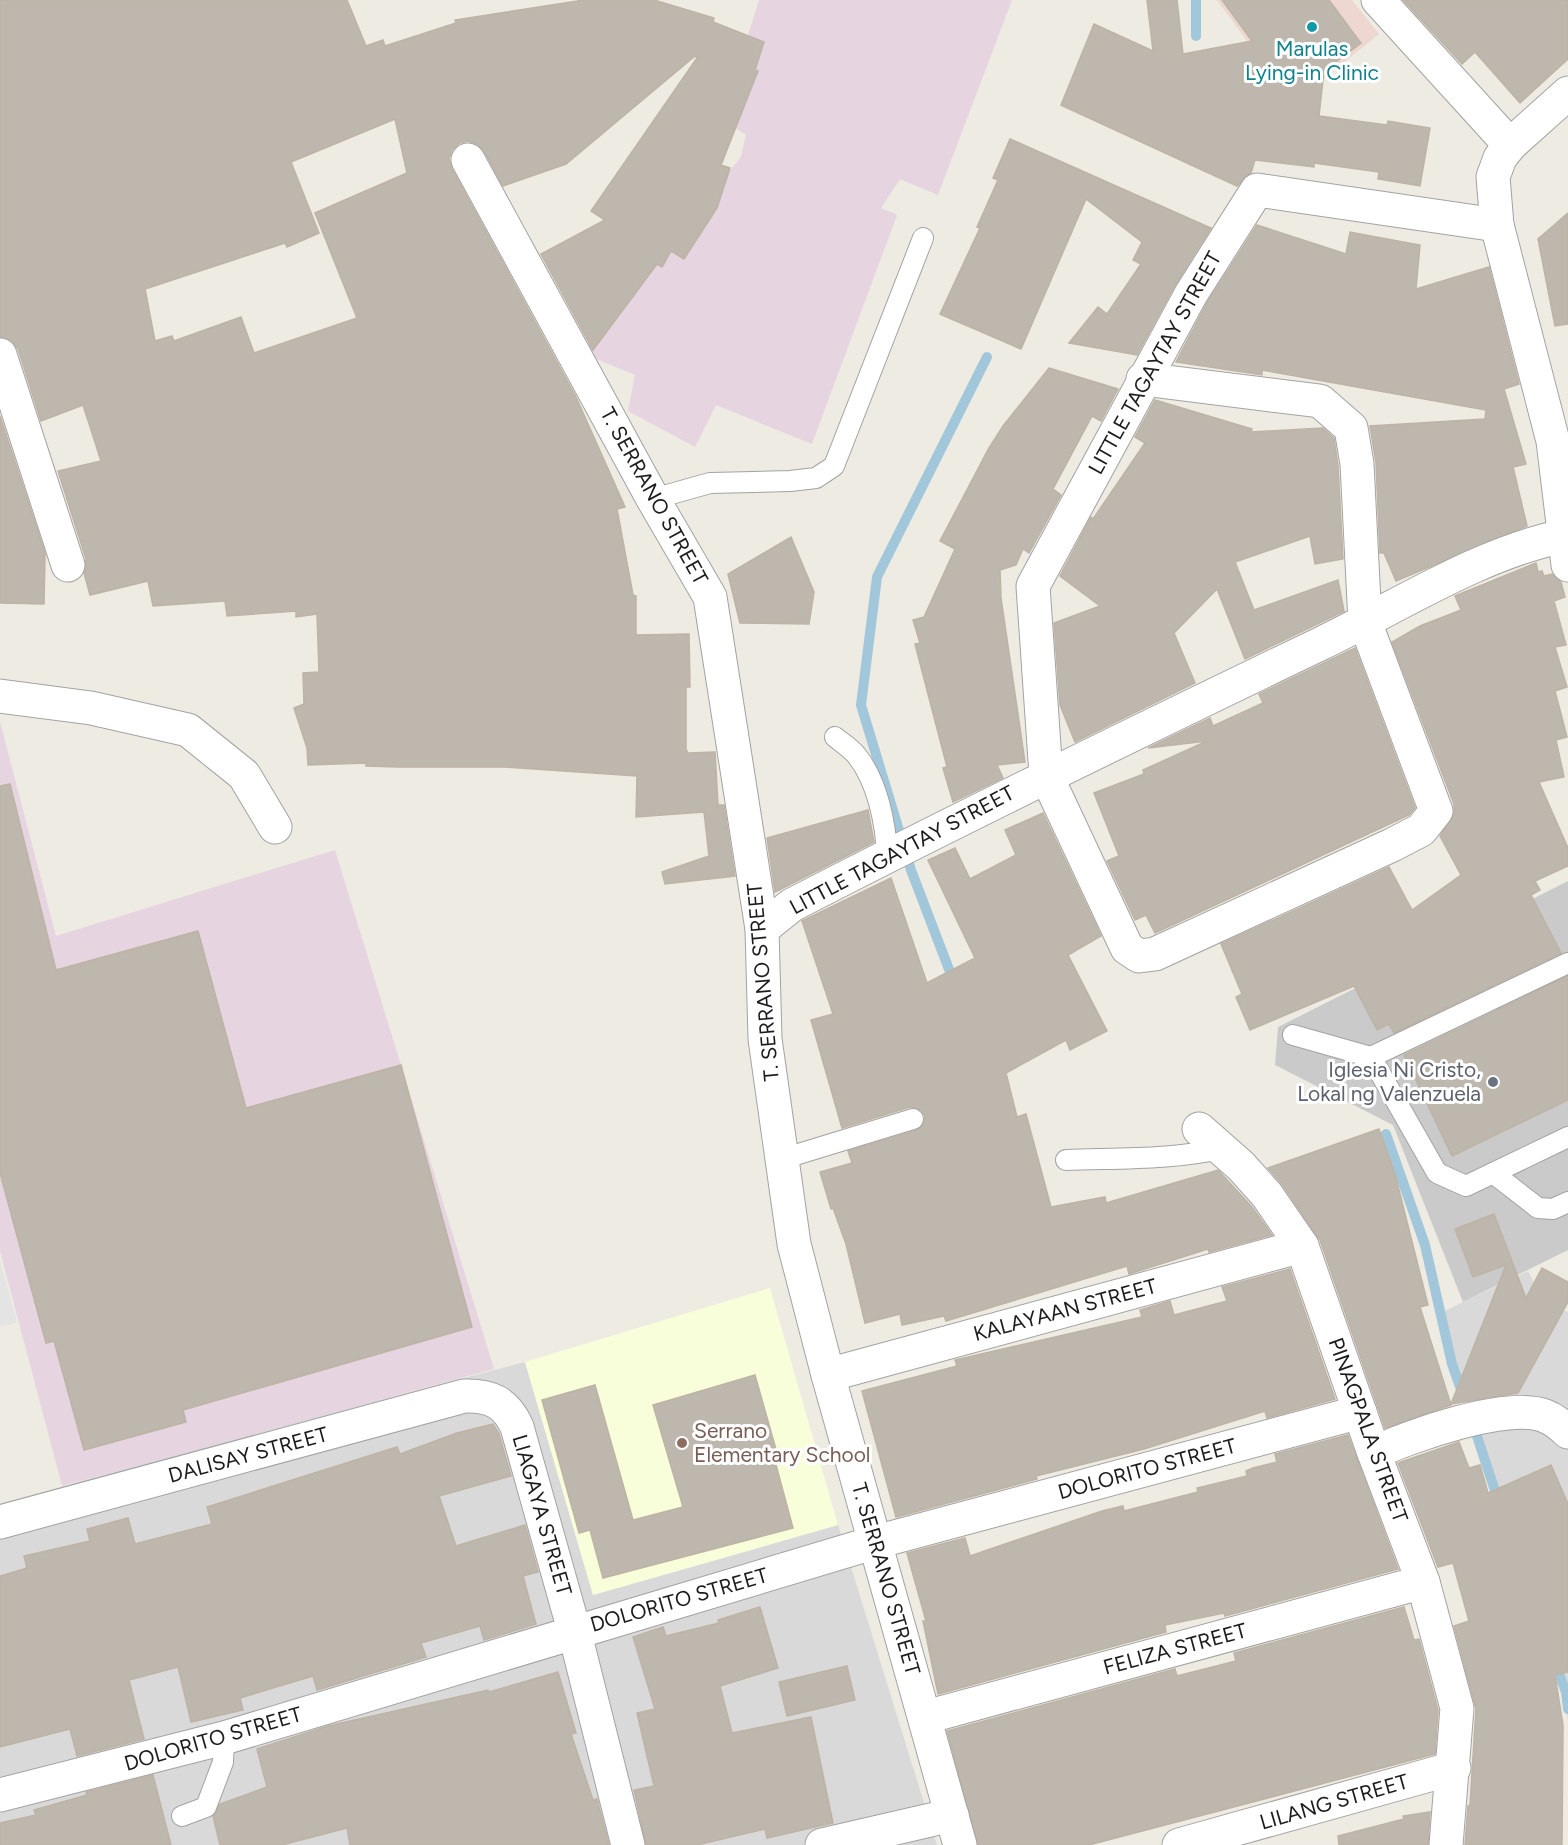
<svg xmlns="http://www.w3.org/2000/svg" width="1568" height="1845" viewBox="0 0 1568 1845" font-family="Figtree,sans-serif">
<rect width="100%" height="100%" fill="#edebe2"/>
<g fill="#dad9d9">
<path d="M1528,1271L1544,1302L1568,1312V1721L1562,1685L1436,1315Z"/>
<path d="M525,1362L593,1595L838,1525L937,1845H0V1505L199,1447Z"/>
</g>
<path fill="#eed6d1" d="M1217,0H1352L1379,34L1317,84L1277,82Z"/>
<g fill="#e6d4e0">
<path d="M759,0H1012L938,195L900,179L881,208L897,215L812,444L716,405L695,447L628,411L635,375L582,353L741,157L746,135L722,119Z"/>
<path d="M0,722L56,936L335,850L494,1369L62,1486L0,1251Z"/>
</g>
<path fill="#f9feda" d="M770,1288L838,1525L593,1595L525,1362Z"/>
<path fill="#cacaca" d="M1568,881V1250L1463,1302L1393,1125L1275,1065L1278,1027Z"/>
<path fill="#e4e4e4" d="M0,1261L17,1322L0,1327Z"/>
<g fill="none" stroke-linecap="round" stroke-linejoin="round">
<g stroke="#a3c7da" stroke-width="10">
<path d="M1196,0V36"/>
<path d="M950,972L911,870L861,705L877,577L987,357"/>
<path d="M1386,1134L1425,1245L1452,1364L1463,1395"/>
<path d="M1472,1421L1499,1503"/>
<path d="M1555,1663L1566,1692L1568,1709"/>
</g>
</g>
<g fill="#bdb7ae" stroke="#beb3a4" stroke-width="1.5" fill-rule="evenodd">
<path d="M0,0H347L366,46L383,40L385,46L456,23L455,20L584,0H654L714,18L713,22L764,42L755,70L758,71L721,165L730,168L717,208L684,259L671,251L662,267L657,264L593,350L541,254L605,220L591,211L697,58L695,56L566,164L503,186L484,151L477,144L468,141L460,143L452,150L449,159L452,169L576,397L625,507L617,509L633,595L636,596V635L689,634L690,687H686V749L688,753L715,752L718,805H724L735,876L665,884L662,872L709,856L704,812L636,817L637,776L505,767H399L366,766V763L308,765L307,748L294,708L304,704L303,673L319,672L317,614L296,617V611L227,616L225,601L153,606L148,581L90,595L84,573L86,559L58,471L101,461L83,405L41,421L18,349L12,341L0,337ZM395,119L407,173L315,213L357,318L254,353L241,317L174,341L172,336L155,341L145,289L285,243L287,247L319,233L291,162Z"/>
<path d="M1147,0H1177L1183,54L1252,41L1222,0H1329L1361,43L1324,71L1319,116L1387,125L1388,121L1430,128L1420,186L1378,179L1379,172L1314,163V167L1255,160L1251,173L1237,186L1061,105L1094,24L1153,51Z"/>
<path d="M1403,0H1568V59L1520,103L1475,52L1462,64Z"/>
<path d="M1010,139L1211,228L1175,285L1137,355L1069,343L1098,307L1107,314L1141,264L1133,260L1142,242L1086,199L1021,349L940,314L980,228L977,227L998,180L993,178Z"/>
<path d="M1568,213V324L1555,326L1538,239Z"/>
<path d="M1257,225L1346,254L1350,232L1420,245L1416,289L1489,267L1519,384L1504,389L1526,464L1513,467L1527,526L1396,581L1384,553H1380L1376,463L1370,426L1485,419L1486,410L1262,370V375L1176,362L1207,303Z"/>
<path d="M1049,368L1118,389L1101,421L1092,416L1053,489L1061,495L1029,553L1023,549L1016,565L1000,570L1001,598L1025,762L997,765L1003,778L953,802L943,768L947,767L915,644L920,643L913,620L924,617L955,549L940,541L989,448L1003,426Z"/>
<path d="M1155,400L1252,429L1251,432L1323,428L1334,438L1338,466L1343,559L1315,564L1310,536L1235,562L1254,610L1338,580L1344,611L1245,659L1217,589L1174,633L1195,683L1075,742L1060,705L1054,623L1100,606L1060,576L1091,517L1093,519L1145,443L1135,437Z"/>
<path d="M0,416L45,553L44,604L0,603Z"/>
<path d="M791,537L814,592L809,624L740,623L728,574Z"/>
<path d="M1536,563L1538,572L1542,571L1544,576L1552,574L1561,582L1565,597L1554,601L1566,645L1555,647L1567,687L1555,691L1567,737L1556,740L1564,777L1539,782L1568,848V866L1535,881L1540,890L1531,895L1561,953L1394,1033L1389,1024L1377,1030L1354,986L1250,1030L1236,997L1242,994L1221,944L1389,867L1412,910L1461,875L1440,836L1454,814V804L1392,642L1420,626L1461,610L1455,596Z"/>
<path d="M1355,648L1415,808L1409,815L1155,933L1146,915L1135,920L1107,861L1119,856L1094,793L1144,774L1143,770L1207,741L1148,748L1210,718L1213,726L1263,703L1259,694Z"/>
<path d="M10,784L56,970L198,931L246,1108L401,1065L472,1327L183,1410L186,1422L84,1450L54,1341L46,1343L0,1173V786Z"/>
<path d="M868,810L874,842L775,892L767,838Z"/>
<path d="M1043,813L1101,936L1068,955L1107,1031L1070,1050L1066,1040L1006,1073L1017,1117L1026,1114L1051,1207L1105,1197L1106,1203L1218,1170L1252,1207L1272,1235L1209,1252L1208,1249L1129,1274L1127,1266L946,1321L944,1316L902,1325L900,1314L865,1323L846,1244L833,1208L831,1209L820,1172L852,1163L848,1151L917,1130L924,1122L925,1116L921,1110L910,1107L842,1128L811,1020L833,1014L802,921L891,878L927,983L975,958L928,860L955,848L970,879L1016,855L1005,830Z"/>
<path d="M1568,976V1100L1452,1156L1404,1055Z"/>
<path d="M1379,1129L1395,1174L1428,1305L1420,1307L1451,1405L1385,1428L1320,1240L1282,1184L1268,1168Z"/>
<path d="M1494,1214L1526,1298L1542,1268L1568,1282V1302L1518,1393L1451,1404L1506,1265L1473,1277L1455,1229Z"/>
<path d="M1290,1269L1335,1399L1267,1418L1265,1411L1144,1449L1036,1476L1037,1479L896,1517L862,1391L957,1366L955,1360L1142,1317L1140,1310L1170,1301L1174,1315L1227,1301L1222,1287Z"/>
<path d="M755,1375L779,1460L775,1461L793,1528L603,1578L590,1530L579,1533L542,1400L595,1385L633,1520L683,1507L653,1405Z"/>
<path d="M493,1424L499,1434L511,1476L439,1496L456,1546L525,1525L538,1572L523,1576L536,1624L484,1640L480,1626L421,1643L426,1657L317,1690L313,1676L240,1698L243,1710L191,1722L178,1667L129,1680L144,1739L77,1756L70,1729L0,1747V1576L27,1568L24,1556L90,1541L87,1529L128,1518L135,1544L212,1524L207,1507L397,1447L400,1454L457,1433Z"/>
<path d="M1348,1435L1398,1569L1225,1616L1224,1613L1165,1625L1166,1632L938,1694L923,1621H926L907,1553L965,1538L970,1556L1102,1511L1123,1506L1124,1511L1198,1492L1197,1488L1247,1476L1246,1471L1253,1468L1277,1462L1275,1454Z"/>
<path d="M1459,1442L1469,1468L1480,1465L1488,1493L1551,1465L1568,1504V1672L1555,1675L1563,1725L1562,1845H1465L1468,1806L1470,1805L1476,1709L1454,1626L1469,1621L1453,1563L1438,1567L1398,1463Z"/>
<path d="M760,1607L778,1668L720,1686L732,1733L811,1717L833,1823L767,1838L765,1829L697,1845H646L634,1790L654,1786L637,1713L655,1709L633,1637L663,1627L666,1636L719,1623L718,1620Z"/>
<path d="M1404,1607L1414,1640L1419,1639L1438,1710L1435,1754L1089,1845H978L947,1731L1175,1669L1177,1676L1236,1661L1234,1653Z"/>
<path d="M847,1666L855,1700L787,1716L779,1682Z"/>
<path d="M558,1672L576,1733L571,1734L593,1800L597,1799L609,1845H350L347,1828L282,1845H220L213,1816L220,1804L267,1787L257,1749L328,1726L488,1690L489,1692Z"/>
<path d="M153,1775L171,1845H0V1823L36,1815L34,1810L87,1795L86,1792Z"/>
<path d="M1430,1812L1428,1845H1339L1338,1836L1404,1819L1403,1816Z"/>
</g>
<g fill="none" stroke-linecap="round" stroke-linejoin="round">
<defs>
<g id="service">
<path d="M653,499L710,483L790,481L816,478L834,466L923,238"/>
<path d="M835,737C842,743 851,748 857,756C877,781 886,823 887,856"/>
<path d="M1293,1035L1371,1057L1437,1173L1466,1186L1568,1137"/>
<path d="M1371,1057L1568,963"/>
<path d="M782,1159L913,1119"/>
<path d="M1066,1160C1118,1158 1173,1160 1224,1148"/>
<path d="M1493,1173L1538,1208L1553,1209L1568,1202"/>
<path d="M182,1816L206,1807L223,1762L224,1738"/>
</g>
<g id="minor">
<path d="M468,160L653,499L710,597L762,929"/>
<path d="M0,355L68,565"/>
<path d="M1143,379L1320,401L1351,428L1357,464L1365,622L1436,811L1421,830L1392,845L1155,954L1139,956L1127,948L1046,775L1033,586L1191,294L1257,190L1497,225"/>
<path d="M0,696L91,708L188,730L244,775L275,827"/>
<path d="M1199,1129L1241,1166L1267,1195L1302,1246L1374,1453L1423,1582L1457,1708L1446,1845"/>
<path d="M828,1375L1302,1246"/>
<path d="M1374,1453C1409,1436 1508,1401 1545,1416C1553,1419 1562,1426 1568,1432"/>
<path d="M0,1522L464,1396C490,1395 506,1402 517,1427L574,1630L628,1845"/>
<path d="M926,1717L1423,1582"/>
<path d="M0,1795L224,1738L876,1542L1360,1412"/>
<path d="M822,1845L952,1815"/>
<path d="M1179,1845L1454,1768"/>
</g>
<g id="tertiary">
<path d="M1378,0L1510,145"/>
<path d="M1568,93L1510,145L1500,158L1493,177L1497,225L1553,441L1568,565"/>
<path d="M960,1845L828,1375L794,1244L765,1039L762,929L792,905C966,815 1143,729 1320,644C1397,607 1482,552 1564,536"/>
</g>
</defs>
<use href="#service" stroke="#a3a3a3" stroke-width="22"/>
<use href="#minor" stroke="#a3a3a3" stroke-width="35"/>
<use href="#tertiary" stroke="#a3a3a3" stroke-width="35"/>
<use href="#service" stroke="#fff" stroke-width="20"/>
<use href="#minor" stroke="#fff" stroke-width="33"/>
<use href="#tertiary" stroke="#fff" stroke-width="33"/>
</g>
<circle fill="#0f9aa8" stroke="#fff" stroke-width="2" cx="1312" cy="27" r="6"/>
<circle fill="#6b7280" stroke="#fff" stroke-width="2" cx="1493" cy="1082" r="6"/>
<circle fill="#8d6e63" stroke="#fff" stroke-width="2" cx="682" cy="1443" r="6"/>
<g text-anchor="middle" stroke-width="6" stroke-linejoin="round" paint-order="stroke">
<g font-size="21" fill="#0d838f" stroke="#fff">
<text x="1312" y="56">Marulas<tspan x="1312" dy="24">Lying-in Clinic</tspan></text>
</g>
<g font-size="21" fill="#1c1c1c" stroke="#fff">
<text transform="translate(1155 363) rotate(-61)" y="7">LITTLE TAGAYTAY STREET</text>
<text transform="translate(654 496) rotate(61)" y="7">T. SERRANO STREET</text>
<text transform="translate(902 850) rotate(-28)" y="7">LITTLE TAGAYTAY STREET</text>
<text transform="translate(763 982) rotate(-95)" y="7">T. SERRANO STREET</text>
<text transform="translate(1065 1310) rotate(-15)" y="7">KALAYAAN STREET</text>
<text transform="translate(1368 1430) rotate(70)" y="7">PINAGPALA STREET</text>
<text transform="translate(248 1455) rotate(-15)" y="7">DALISAY STREET</text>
<text transform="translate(1147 1469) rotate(-15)" y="7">DOLORITO STREET</text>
<text transform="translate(542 1515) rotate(74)" y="7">LIAGAYA STREET</text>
<text transform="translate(886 1579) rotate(74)" y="7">T. SERRANO STREET</text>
<text transform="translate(679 1600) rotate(-16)" y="7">DOLORITO STREET</text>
<text transform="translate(1175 1649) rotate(-15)" y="7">FELIZA STREET</text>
<text transform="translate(213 1739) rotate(-16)" y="7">DOLORITO STREET</text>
<text transform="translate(1334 1802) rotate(-16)" y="7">LILANG STREET</text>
</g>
<g font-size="21" fill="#5b616d" stroke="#fff" text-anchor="end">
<text x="1481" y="1077">Iglesia Ni Cristo,<tspan x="1481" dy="24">Lokal ng Valenzuela</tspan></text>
</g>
<g font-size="21" fill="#785e54" stroke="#fff" text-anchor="start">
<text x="694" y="1438">Serrano<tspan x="694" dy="24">Elementary School</tspan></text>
</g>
</g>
</svg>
